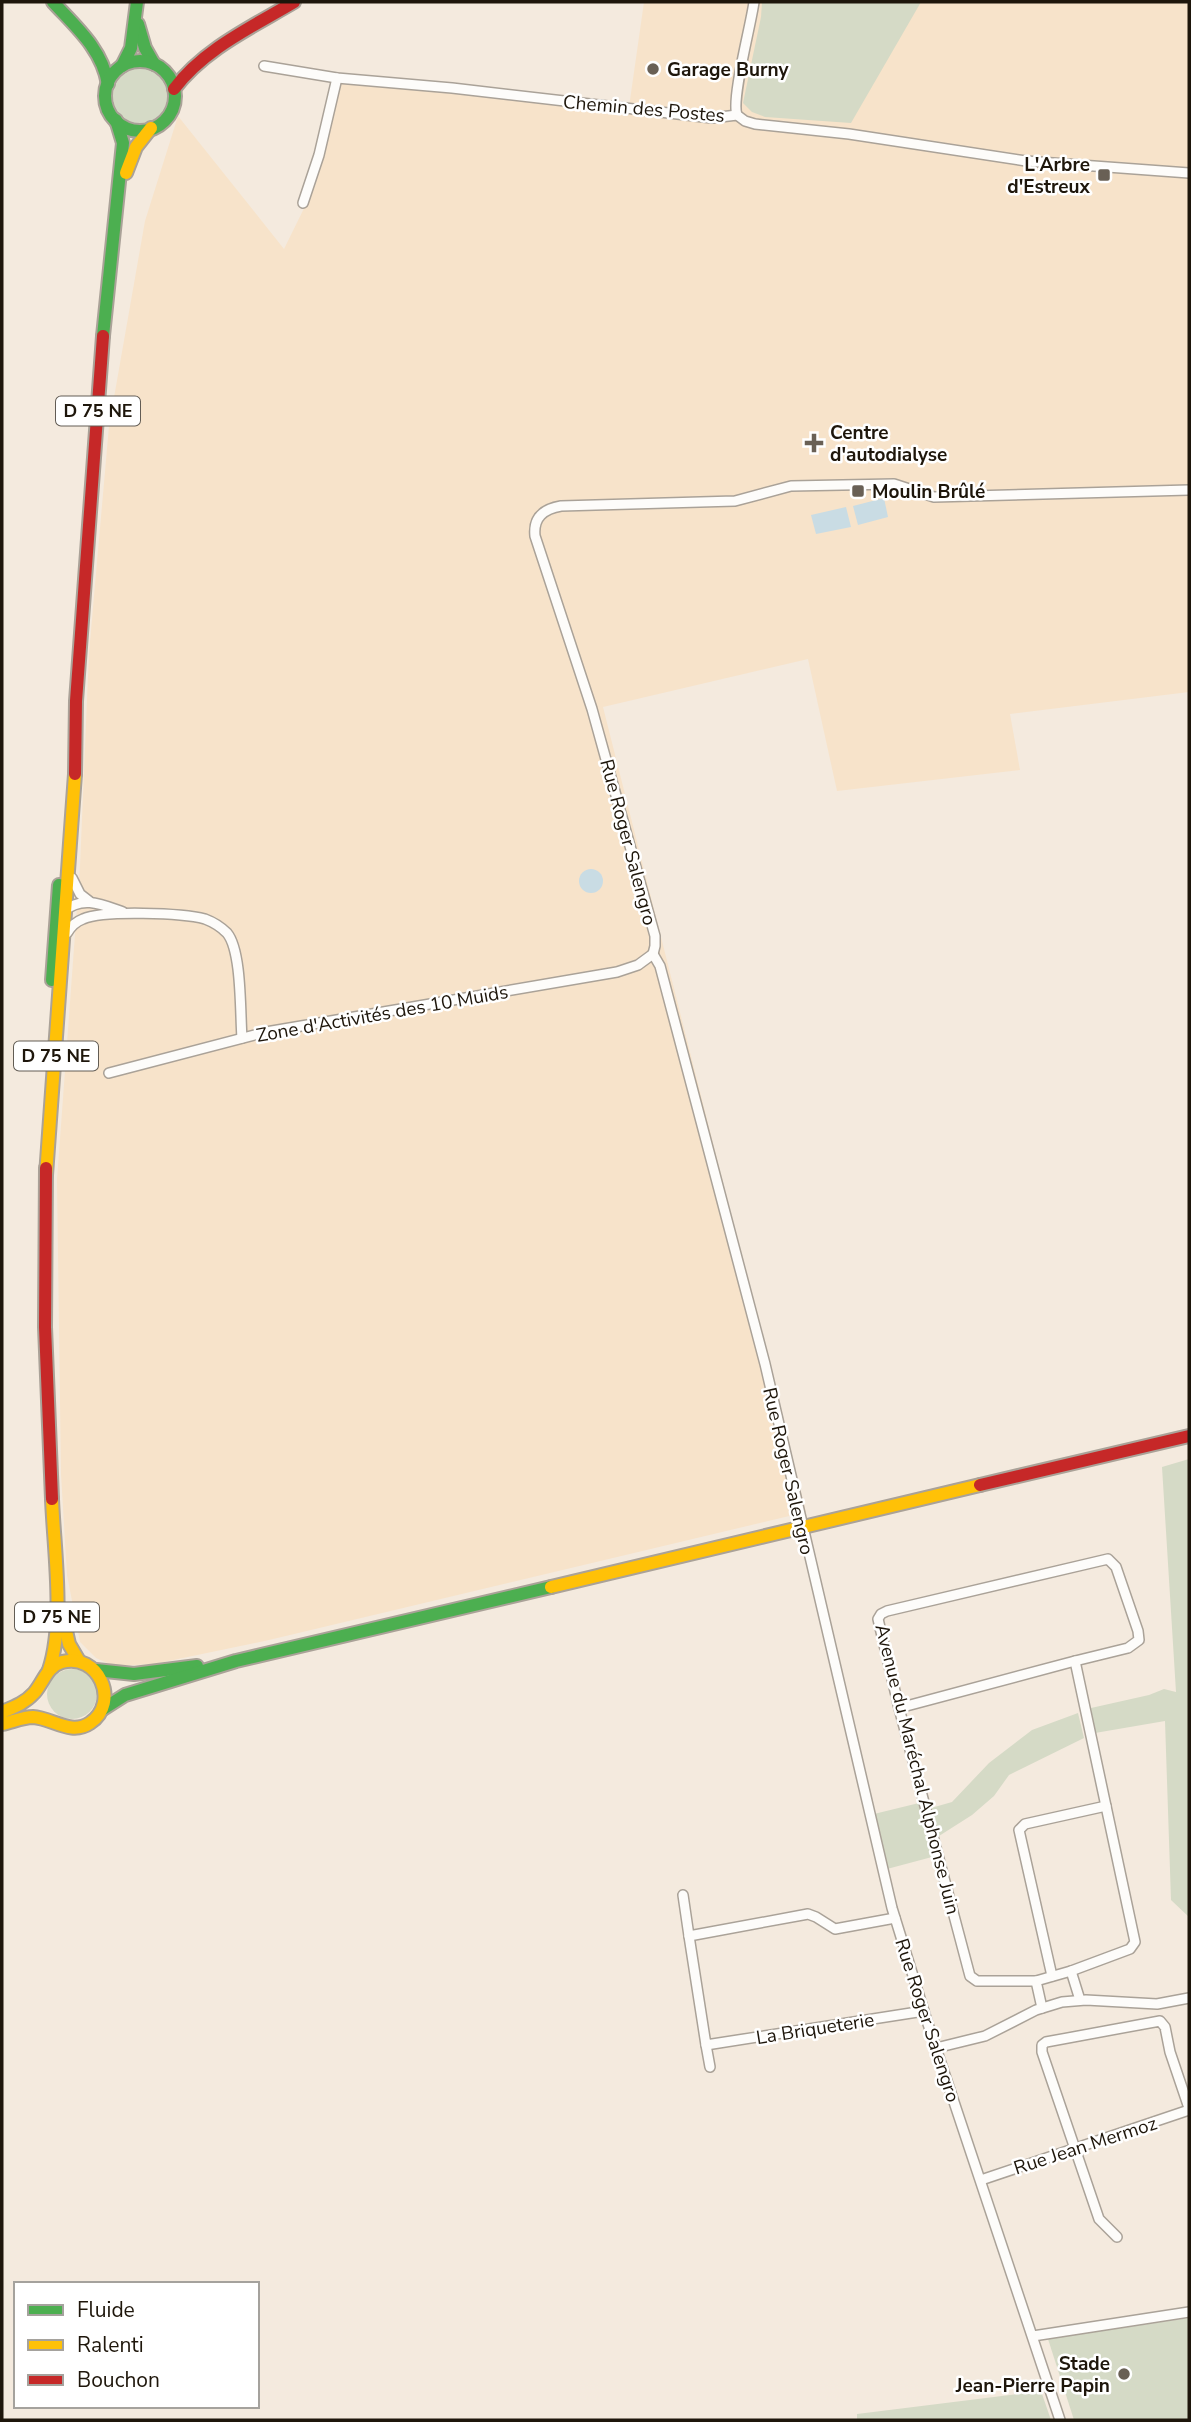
<svg xmlns="http://www.w3.org/2000/svg" width="1191" height="2422" viewBox="0 0 1191 2422" font-family="'Nunito Sans',sans-serif">
<rect width="100%" height="100%" fill="#f4eade"/>
<path fill="#f7e3ca" d="M644,2H1189V692L1010,714L1020,770L837,791L808,659L603,707L806,1512L269,1640L154,1664L114,1666L96,1658L80,1642L67,1575L61,1474L57,1180L80,866L89,653L109,426L145,221L178,116L284,249L315,186L339,80L628,114Z"/>
<g fill="#d5dac6">
<path d="M762,2H921L851,123L765,117L752,112L743,103L761,17Z"/>
<circle cx="140" cy="96" r="27"/>
<path d="M1189,1459V1917L1171,1900L1165,1721L1095,1733L1091,1708L1149,1695L1164,1689L1176,1692L1162,1467Z"/>
<circle cx="72" cy="1694" r="25"/>
<path d="M1078,1713L1084,1738L1009,1775L994,1796L972,1815L939,1836L931,1808L952,1802L989,1763L1032,1730Z"/>
<path d="M919,1803L932,1857L887,1869L874,1814Z"/>
<path d="M1189,2318V2420H1074L1048,2339Z"/>
<path d="M1041,2391L1051,2420H857V2414Z"/>
</g>
<g fill="#c9dce4">
<path d="M884,498L888,517L858,525L853,506Z"/>
<path d="M846,507L851,527L816,534L811,515Z"/>
<circle cx="591" cy="881" r="12"/>
</g>
<g fill="none" stroke-linecap="round" stroke-linejoin="round">
<defs>
<g id="street">
<path d="M264,66L337,78L452,88L712,118L737,115L745,121L755,124L849,134L1026,161L1189,173"/>
<path d="M737,115C731,99 751,25 754,2"/>
<path d="M303,203L319,155L337,78"/>
<path d="M72,878L80,894L89,901"/>
<path d="M64,911C83,895 103,905 123,912"/>
<path d="M67,933C71,926 75,922 83,919C103,910 183,913 205,919C213,922 221,927 227,933C242,951 240,1013 242,1038"/>
<path d="M653,954L660,966L765,1364L892,1908L927,2021L1060,2420"/>
<path d="M653,954L655,946V936L592,709L535,536C533,517 544,509 561,506L735,501L791,486L894,484L934,497L1189,490"/>
<path d="M109,1073L266,1032L617,972L638,965L653,954"/>
<path d="M899,1708L1075,1661"/>
<path d="M683,1895L689,1936"/>
<path d="M895,1918L835,1929L816,1917L808,1914L689,1936L706,2045L924,2011"/>
<path d="M1052,1976L1019,1830L1025,1824L1106,1806"/>
<path d="M1036,1981H977L970,1976L899,1708L878,1619L881,1614L887,1611L1108,1559L1116,1567L1138,1631L1139,1640L1128,1648L1075,1661L1135,1942L1130,1949L1071,1971"/>
<path d="M1042,2008L1036,1981L1071,1971L1080,2000"/>
<path d="M706,2045L710,2067"/>
<path d="M936,2048L985,2036L1036,2010L1062,2002L1086,2000L1157,2004L1189,1998"/>
<path d="M981,2180L1189,2110"/>
<path d="M1117,2237L1099,2219L1042,2052V2045L1046,2042L1160,2021L1165,2027L1170,2052L1189,2108"/>
<path d="M1033,2336L1189,2312"/>
</g>
<g id="fast">
<path d="M53,2C76,27 102,49 108,84"/>
<path d="M138,24L145,48L154,64"/>
<circle cx="140" cy="96" r="35"/>
<path d="M122,66L131,48L137,2"/>
<path d="M103,336L123,143L116,120"/>
<path d="M52,980L59,885"/>
<path d="M96,1670L134,1674L197,1666"/>
<path d="M103,1709L125,1695L236,1661L551,1587"/>
</g>
<g id="slow">
<path d="M126,173L136,147L151,128"/>
<path d="M46,1175L75,774"/>
<path d="M551,1587L980,1485"/>
<path d="M63,1618L69,1644L79,1661"/>
<path d="M49,1670C65,1622 54,1550 52,1499"/>
<path d="M2,1712C14,1707 25,1703 34,1693C43,1683 47,1666 62,1662C98,1652 121,1702 90,1723C71,1736 52,1718 33,1717C23,1717 12,1722 2,1724"/>
</g>
<g id="jam">
<path d="M174,89C204,49 252,27 294,2"/>
<path d="M75,774L76,701L103,336"/>
<path d="M46,1168L45,1327L52,1499"/>
<path d="M980,1485L1189,1436"/>
</g>
</defs>
<use href="#street" stroke="#aaa298" stroke-width="12"/>
<use href="#fast" stroke="#aaa298" stroke-width="16"/>
<use href="#slow" stroke="#aaa298" stroke-width="16"/>
<use href="#jam" stroke="#aaa298" stroke-width="16"/>
<use href="#street" stroke="#fdfcfa" stroke-width="9"/>
<use href="#fast" stroke="#4caf50" stroke-width="12"/>
<use href="#slow" stroke="#ffc107" stroke-width="12"/>
<use href="#jam" stroke="#c62828" stroke-width="12"/>
</g>
<g fill="#696055" stroke="#fff" stroke-width="2.5">
<circle cx="653" cy="69" r="7"/>
<rect x="1097" y="168" width="14" height="14" rx="3.5"/>
<path d="M810.5 432.5h7v7h7v7h-7v7h-7v-7h-7v-7h7z"/>
<rect x="851" y="484" width="14" height="14" rx="3.5"/>
<circle cx="1124" cy="2374" r="7"/>
</g>
<g text-anchor="middle" stroke-width="5" stroke-linejoin="round" paint-order="stroke">
<g fill="#fff" stroke="#625c54" stroke-width="2">
<rect x="56" y="396.5" width="84" height="29" rx="5"/>
<rect x="14" y="1041.5" width="84" height="29" rx="5"/>
<rect x="15" y="1602.5" width="84" height="29" rx="5"/>
</g>
<g font-size="18" font-weight="bold" fill="#1e160b">
<text x="98" y="417">D 75 NE</text>
<text x="56" y="1062">D 75 NE</text>
<text x="57" y="1623">D 75 NE</text>
</g>
<g font-size="19" font-weight="bold" fill="#1e160b" stroke="#fff" text-anchor="start">
<text x="667" y="76">Garage Burny</text>
<text x="1090" y="171" text-anchor="end">L'Arbre<tspan x="1090" dy="22">d'Estreux</tspan></text>
<text x="830" y="439">Centre<tspan x="830" dy="22">d'autodialyse</tspan></text>
<text x="872" y="498">Moulin Brûlé</text>
<text x="1110" y="2370" text-anchor="end">Stade<tspan x="1110" dy="22">Jean-Pierre Papin</tspan></text>
</g>
<g font-size="19" fill="#1e160b" stroke="#fff">
<text transform="translate(644 108) rotate(5)" y="7">Chemin des Postes</text>
<text transform="translate(629 842) rotate(75)" y="7">Rue Roger Salengro</text>
<text transform="translate(382 1013) rotate(-10)" y="7">Zone d'Activités des 10 Muids</text>
<text transform="translate(789 1471) rotate(77)" y="7">Rue Roger Salengro</text>
<text transform="translate(918 1769) rotate(76)" y="7">Avenue du Maréchal Alphonse Juin</text>
<text transform="translate(928 2020) rotate(72)" y="7">Rue Roger Salengro</text>
<text transform="translate(815 2028) rotate(-9)" y="7">La Briqueterie</text>
<text transform="translate(1085 2145) rotate(-18)" y="7">Rue Jean Mermoz</text>
</g>
</g>
<rect width="1191" height="2422" fill="none" stroke="#1e160b" stroke-width="7"/>
<rect x="14" y="2282" width="245" height="126" fill="#ffffff" stroke="#a5a29d" stroke-width="2"/>
<rect x="28" y="2305" width="35" height="10" fill="#4caf50" stroke="#a5a29d" stroke-width="2"/>
<text x="77" y="2317" font-size="21" fill="#1e160b">Fluide</text>
<rect x="28" y="2340" width="35" height="10" fill="#ffc107" stroke="#a5a29d" stroke-width="2"/>
<text x="77" y="2352" font-size="21" fill="#1e160b">Ralenti</text>
<rect x="28" y="2375" width="35" height="10" fill="#c62828" stroke="#a5a29d" stroke-width="2"/>
<text x="77" y="2387" font-size="21" fill="#1e160b">Bouchon</text>
</svg>
